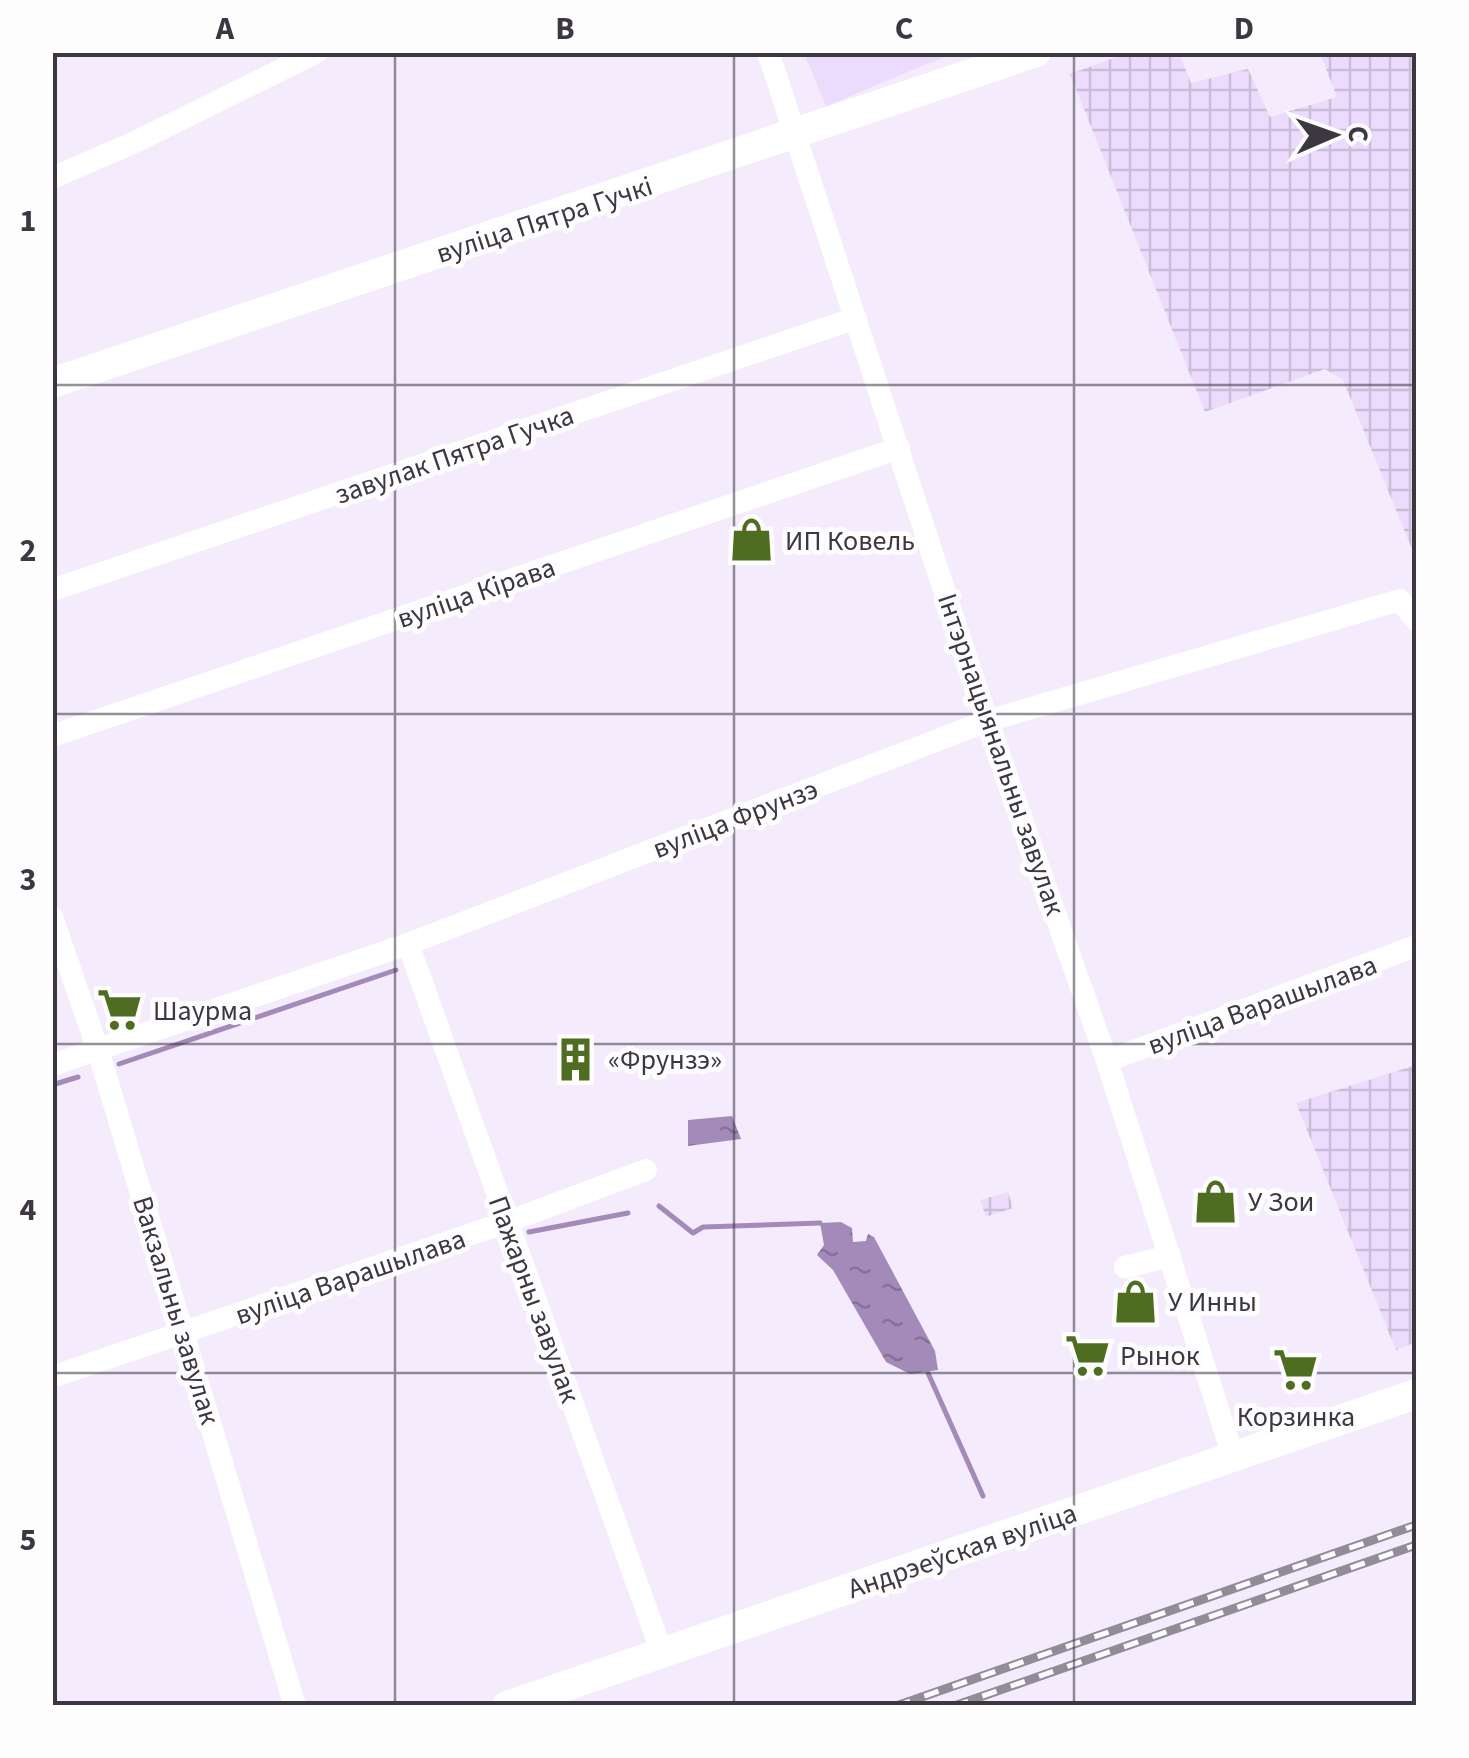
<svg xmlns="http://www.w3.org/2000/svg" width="1469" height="1758" viewBox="0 0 1469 1758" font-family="'Source Sans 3',sans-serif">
<defs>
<pattern id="industrial-grid" width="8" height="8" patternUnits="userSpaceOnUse" patternTransform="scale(2.5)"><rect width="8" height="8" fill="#ecdbfd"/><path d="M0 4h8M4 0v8" fill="none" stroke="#cbbdda"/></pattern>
<pattern id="water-ripples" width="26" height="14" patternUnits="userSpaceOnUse" patternTransform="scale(2.5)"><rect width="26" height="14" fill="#a38ab9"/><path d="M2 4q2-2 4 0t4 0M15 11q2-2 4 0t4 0" fill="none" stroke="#867298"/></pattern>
</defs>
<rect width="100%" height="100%" fill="#f4ecfc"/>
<path fill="#ecdbfd" d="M804,53H954L826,106Z"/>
<g fill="url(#industrial-grid)">
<path d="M1130,52L1179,53L1191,83L1248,69L1270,117L1337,97L1320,53H1416V559L1343,380L1325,369L1205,412L1070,74Z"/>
<path d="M1416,1065V1342L1396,1350L1296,1103Z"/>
<path d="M1008,1192L1013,1208L986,1217L980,1200Z"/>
</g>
<g fill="url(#water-ripples)">
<path d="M732,1116L741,1139L688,1146V1120Z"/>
<path d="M841,1222L852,1228L853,1242L866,1241L868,1234L874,1237L935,1351L938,1370L910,1374L886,1362L833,1270L817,1255L824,1245L820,1223Z"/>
</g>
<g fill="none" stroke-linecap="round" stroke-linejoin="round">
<g stroke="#a38ab9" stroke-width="5">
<path d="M119,1064L396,970"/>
<path d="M52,1085L78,1077"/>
<path d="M659,1206L693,1233L703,1227L820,1223"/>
<path d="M529,1232L628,1213"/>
<path d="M928,1373L983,1496"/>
</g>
<g stroke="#fff" stroke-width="22">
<path d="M768,52L987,721L1107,1061L1233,1456"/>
<path d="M52,178L135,142L317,52"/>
<path d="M52,590L856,318"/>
<path d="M52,736L899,448"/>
<path d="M52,917L98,1050L295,1706"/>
<path d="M408,944L662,1653"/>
<path d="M1107,1061L1416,946"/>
<path d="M52,1065L408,944L987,721L1400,600L1416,620"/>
<path d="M1125,1267L1170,1256"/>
<path d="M52,1377L507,1222L646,1170"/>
</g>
<g stroke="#fff" stroke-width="30">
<path d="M52,383L1036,52"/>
<path d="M507,1706L1416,1394"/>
</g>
<defs>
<g id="rail">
<path d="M896,1706L1416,1525"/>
<path d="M954,1706L1416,1545"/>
</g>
</defs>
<use href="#rail" stroke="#928c99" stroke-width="9"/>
<use href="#rail" stroke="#fdfdfd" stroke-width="5" stroke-dasharray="15" stroke-linecap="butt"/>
</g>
<path fill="none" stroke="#3d3742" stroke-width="2.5" stroke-opacity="0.55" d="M395,52V1706M734,52V1706M1074,52V1706M52,385H1416M52,714H1416M52,1044H1416M52,1373H1416"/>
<defs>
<symbol id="shop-bare" viewBox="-9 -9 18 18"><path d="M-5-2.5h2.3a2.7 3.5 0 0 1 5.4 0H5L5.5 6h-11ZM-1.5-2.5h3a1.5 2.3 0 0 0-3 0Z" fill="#4f6d21" stroke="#fdfdfd" stroke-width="2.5" paint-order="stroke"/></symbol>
<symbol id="supermarket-bare" viewBox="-9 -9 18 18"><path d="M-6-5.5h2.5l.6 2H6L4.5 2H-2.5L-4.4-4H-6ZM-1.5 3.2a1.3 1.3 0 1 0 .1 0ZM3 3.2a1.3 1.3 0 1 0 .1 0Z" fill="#4f6d21" stroke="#fdfdfd" stroke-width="2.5" paint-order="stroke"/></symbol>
<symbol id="building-bare" viewBox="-9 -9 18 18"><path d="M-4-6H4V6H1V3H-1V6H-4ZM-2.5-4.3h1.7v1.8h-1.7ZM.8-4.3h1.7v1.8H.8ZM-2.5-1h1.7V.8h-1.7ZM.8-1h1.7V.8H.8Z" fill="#4f6d21" stroke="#fdfdfd" stroke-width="2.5" paint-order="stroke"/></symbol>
</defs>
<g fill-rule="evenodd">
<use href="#shop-bare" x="720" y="508" width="63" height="63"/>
<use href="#supermarket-bare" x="88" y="978" width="63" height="63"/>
<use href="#building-bare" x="544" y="1028" width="63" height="63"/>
<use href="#shop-bare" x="1184" y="1170" width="63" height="63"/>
<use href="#shop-bare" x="1104" y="1270" width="63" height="63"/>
<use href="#supermarket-bare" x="1056" y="1324" width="63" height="63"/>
<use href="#supermarket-bare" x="1264" y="1338" width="63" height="63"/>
</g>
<g text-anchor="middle" stroke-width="10" stroke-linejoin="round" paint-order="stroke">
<g font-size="28" fill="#3d3742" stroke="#fdfdfd">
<text transform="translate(544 219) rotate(-18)" y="10">вуліца Пятра Гучкі</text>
<text transform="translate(454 454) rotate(-19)" y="10">завулак Пятра Гучка</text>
<text transform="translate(476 592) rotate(-19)" y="10">вуліца Кірава</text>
<text transform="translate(1002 754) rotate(71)" y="10">Інтэрнацыянальны завулак</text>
<text transform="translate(735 818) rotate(-21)" y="10">вуліца Фрунзэ</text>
<text transform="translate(1262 1004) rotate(-20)" y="10">вуліца Варашылава</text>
<text transform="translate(350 1276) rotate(-19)" y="10">вуліца Варашылава</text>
<text transform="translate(535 1299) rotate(70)" y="10">Пажарны завулак</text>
<text transform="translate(177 1310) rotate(73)" y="10">Вакзальны завулак</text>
<text transform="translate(962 1550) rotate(-19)" y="10">Андрэеўская вуліца</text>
</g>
<g font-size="28" fill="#3d3742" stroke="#fdfdfd" text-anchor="start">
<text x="785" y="550">ИП Ковель</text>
<text x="153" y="1020">Шаурма</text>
<text x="608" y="1069">«Фрунзэ»</text>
<text x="1248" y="1211">У Зои</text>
<text x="1168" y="1311">У Инны</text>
<text x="1120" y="1365">Рынок</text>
<text x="1296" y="1426" text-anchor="middle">Корзинка</text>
</g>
</g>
<rect width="1469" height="1758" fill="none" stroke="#fdfdfd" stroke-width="110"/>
<g transform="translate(1334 135) rotate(88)" stroke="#fdfdfd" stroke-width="8" paint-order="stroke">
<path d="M0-8L18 38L0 25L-18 38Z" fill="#3d3742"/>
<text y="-15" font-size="28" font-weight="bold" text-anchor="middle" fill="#3d3742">С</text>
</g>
<rect x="55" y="55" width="1359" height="1648" fill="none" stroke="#3d3742" stroke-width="4"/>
<g font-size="32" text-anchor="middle" font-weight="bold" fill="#3d3742">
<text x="225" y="39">A</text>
<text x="565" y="39">B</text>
<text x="904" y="39">C</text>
<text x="1244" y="39">D</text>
<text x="28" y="231">1</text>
<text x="28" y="561">2</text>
<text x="28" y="890">3</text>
<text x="28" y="1220">4</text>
<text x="28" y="1550">5</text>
</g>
</svg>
